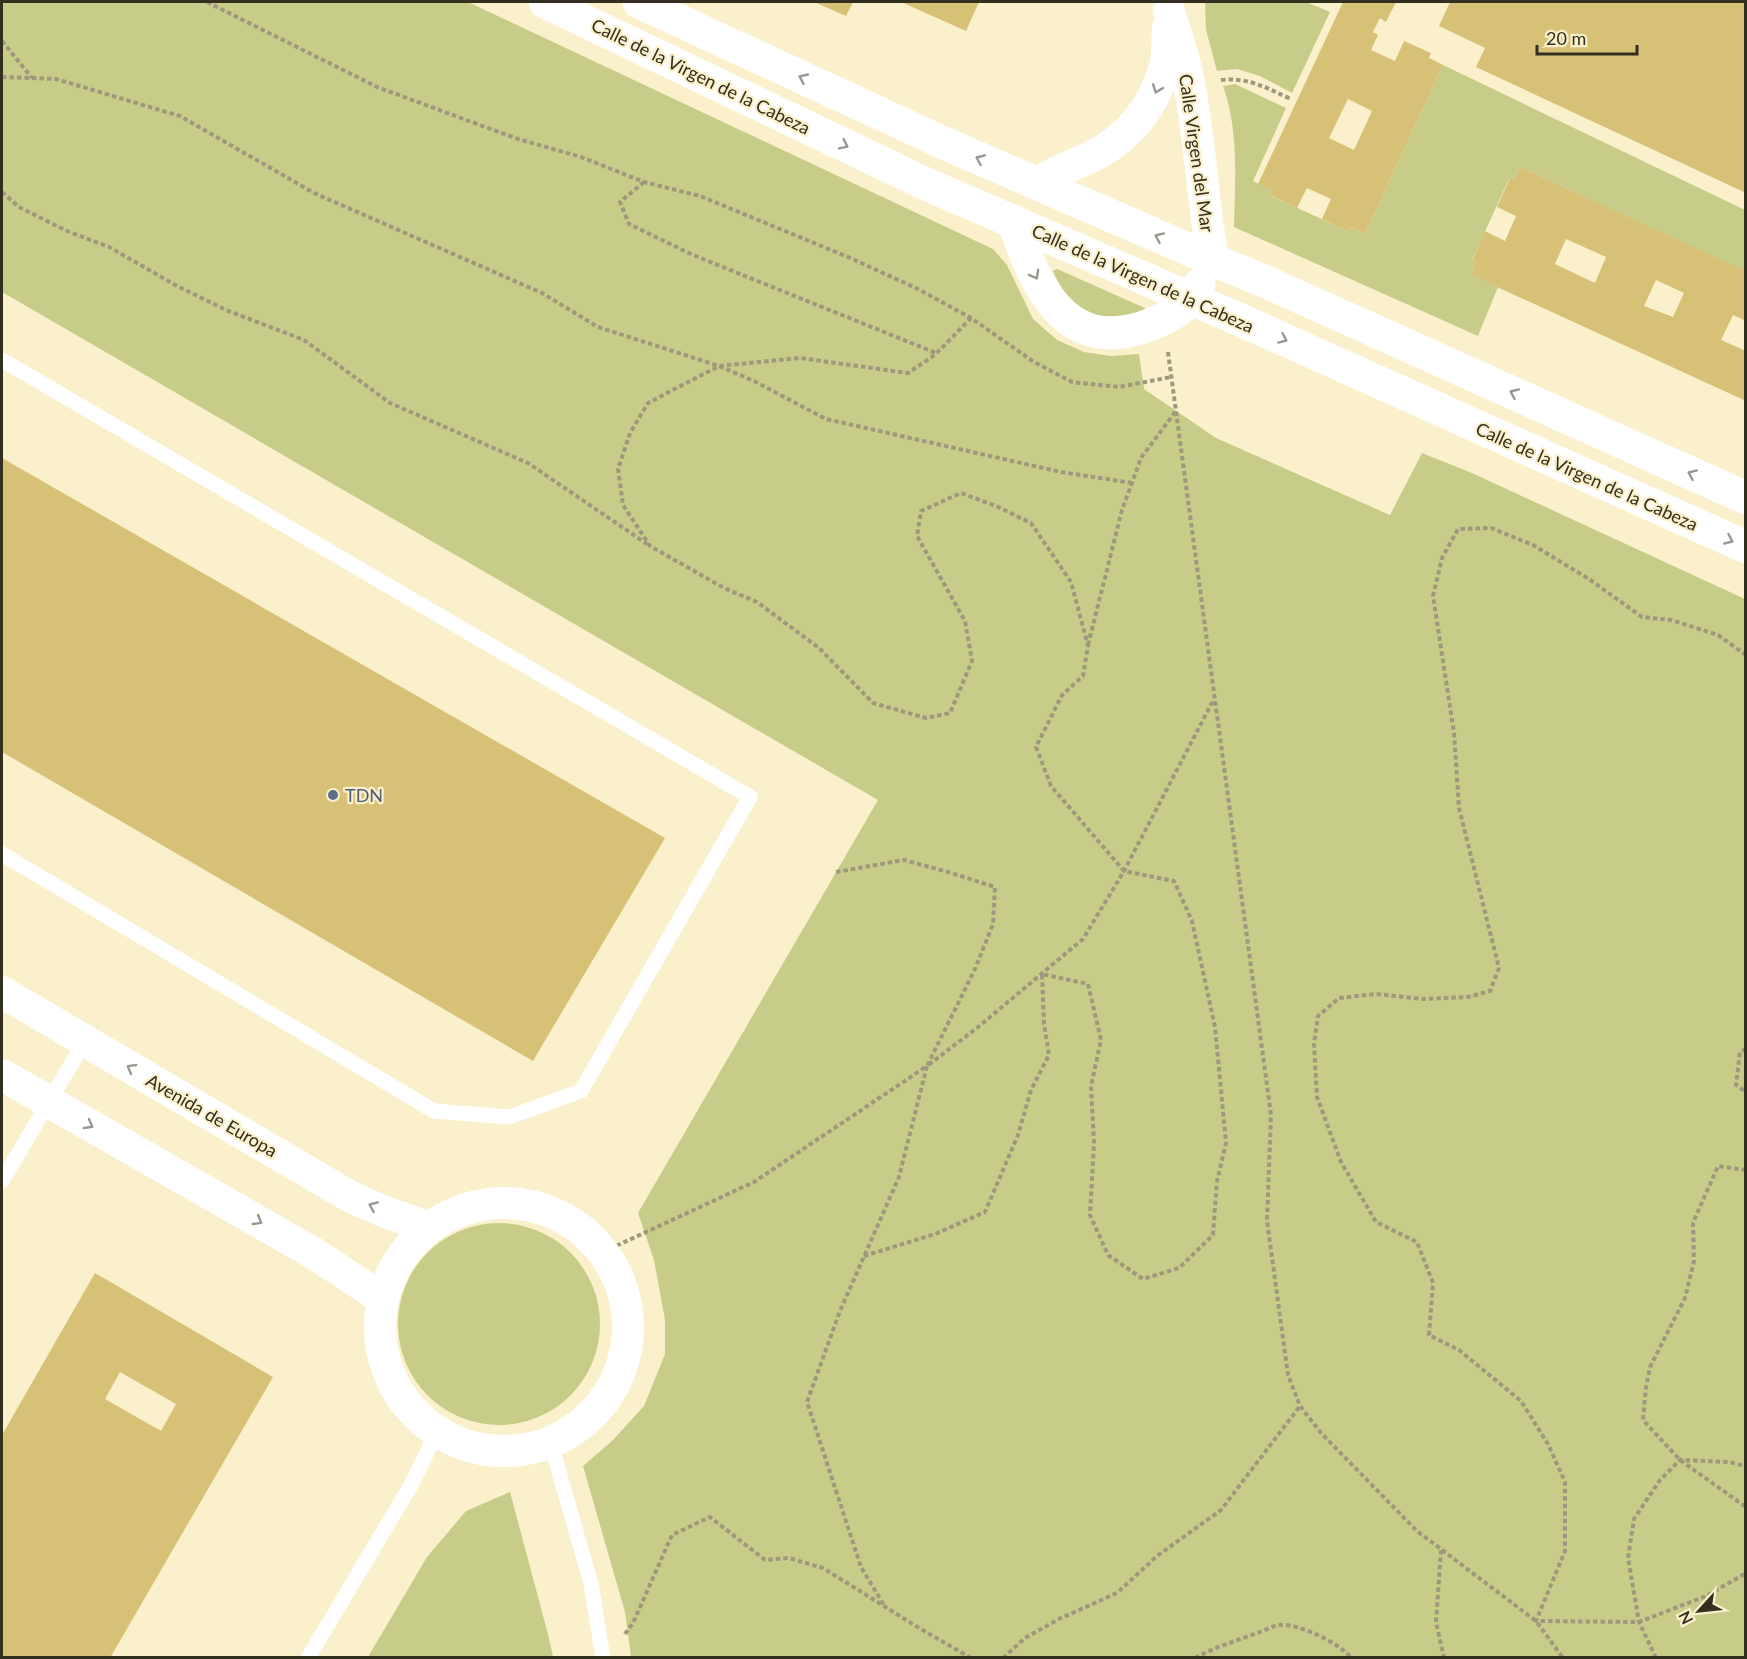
<svg xmlns="http://www.w3.org/2000/svg" width="1747" height="1659" font-family="Lato,sans-serif">
  <rect width="100%" height="100%" fill="#faf0cb"/>
  <g fill="#c7cd89">
    <polygon points="2,2 468,2 993,249 1007,265 1033,319 1057,340 1084,352 1111,356 1139,354 1144,389 1216,438 1390,515 1422,453 1472,473 1745,599 1745,1657 631,1657 625,1612 583,1466 612,1441 644,1406 665,1354 665,1320 654,1260 638,1213 878,800 2,292"/>
    <polygon points="1205,2 1306,2 1330,12 1292,93 1260,76 1237,69 1217,71 1206,30"/>
    <path d="M1443,65L1745,210V271L1520,167L1514,180L1509,179L1472,260L1476,263L1471,275L1498,287L1478,336L1234,227C1235,181 1239,130 1223,86L1235,84L1286,108L1253,181L1273,191L1271,196L1348,231L1350,227L1365,234Z"/>
    <path d="M1057,269L1145,308V312C1137,314 1127,317 1118,318C1087,319 1064,299 1053,271Z"/>
    <circle cx="499" cy="1324" r="101"/>
    <polygon points="510,1492 549,1638 553,1657 368,1657 427,1557 466,1511"/>
  </g>
  <g fill="#d6c177" fill-rule="evenodd">
    <polygon points="814,2 853,2 846,16"/>
    <polygon points="901,2 979,2 966,31"/>
    <path d="M1343,2H1396L1386,22L1380,18L1373,32L1378,35L1371,50L1395,61L1404,41L1431,53L1429,58L1443,65L1365,234L1350,227L1348,231L1322,219L1331,199L1307,188L1297,208L1270,195L1273,191L1258,184ZM1348,99L1372,111L1354,150L1329,138Z"/>
    <polygon points="1450,2 1746,2 1746,193 1476,67 1485,48 1439,26"/>
    <path d="M1520,167L1746,271V321L1733,315L1721,340L1746,351V401L1471,275L1476,263L1472,261L1485,231L1505,241L1516,216L1497,207L1510,178L1514,180ZM1566,239L1606,257L1595,283L1555,264ZM1656,280L1684,293L1673,317L1644,306Z"/>
    <polygon points="2,458 665,838 533,1061 2,752"/>
    <path d="M95,1273L273,1377L110,1658H2V1435ZM120,1372L176,1404L161,1431L105,1399Z"/>
  </g>
  <g fill="none" stroke-linecap="round" stroke-linejoin="round">
    <g stroke="#9f987d" stroke-width="4" stroke-dasharray="4.5 3" stroke-linecap="butt">
      <polyline points="207,2 377,87 518,139 581,157 644,182 700,196 848,257 916,288 971,318 1034,362 1072,382 1119,387 1171,377"/>
      <polyline points="2,41 32,78"/>
      <polyline points="2,77 56,79 180,116 314,193 542,293 598,327 719,366 754,381 826,419 1061,472 1132,483"/>
      <path d="M1221,80C1249,77 1266,88 1291,99"/>
      <polyline points="644,182 620,202 629,224 693,255 936,353"/>
      <polyline points="2,192 19,207 67,231 109,247 177,286 226,310 304,340 390,403 528,463 647,544"/>
      <polyline points="1168,352 1271,1115 1267,1221 1288,1375 1300,1406 1321,1433 1417,1531 1536,1621 1563,1658"/>
      <polyline points="1088,645 1122,510 1132,483 1141,458 1176,411"/>
      <polyline points="1746,655 1718,635 1671,620 1642,617 1589,579 1533,545 1491,528 1458,529 1442,558 1433,596 1454,733 1459,808 1499,968 1490,991 1468,997 1423,999 1376,994 1339,998 1318,1016 1314,1044 1317,1097 1341,1162 1376,1222 1417,1242 1433,1283 1429,1335 1459,1350 1521,1401 1548,1444 1565,1482 1565,1551 1536,1621 1639,1622 1706,1596 1746,1573"/>
      <polyline points="836,872 904,860 948,872 995,887 993,924 975,969 927,1066 977,1028 1083,939 1124,871 1214,699"/>
      <polyline points="1746,1049 1740,1052 1736,1085 1746,1092"/>
      <polyline points="1746,1170 1718,1166 1693,1223 1694,1261 1685,1298 1650,1367 1646,1387 1643,1420 1680,1460 1746,1507"/>
      <polyline points="603,1252 754,1182 927,1066 899,1177 840,1311 807,1402 861,1567 885,1607"/>
      <polyline points="864,1256 935,1234 985,1212 1018,1135 1031,1090 1049,1055 1044,1024 1042,974 1088,984 1101,1040 1091,1086 1094,1143 1090,1215 1108,1255 1143,1279 1179,1268 1213,1235 1217,1181 1226,1143 1215,1027 1192,921 1174,881 1124,871 1051,786 1036,747 1062,695 1083,676 1088,646 1071,582 1031,523 996,506 961,493 921,511 917,536 965,621 972,661 950,713 926,718 873,703 819,648 757,602 724,588 650,546 623,505 618,469 630,433 648,403 719,366 800,358 908,373 936,354 971,318"/>
      <polyline points="1441,1550 1436,1622 1444,1658"/>
      <polyline points="625,1634 633,1623 672,1535 710,1517 765,1560 789,1558 823,1568 919,1628 971,1658"/>
      <polyline points="1003,1658 1025,1638 1059,1619 1117,1593 1157,1556 1221,1510 1300,1406"/>
      <path d="M1195,1658C1215,1647 1236,1641 1257,1633C1264,1631 1272,1626 1279,1625C1298,1623 1340,1643 1351,1658"/>
      <polyline points="1656,1658 1639,1622 1628,1558 1634,1519 1660,1480 1680,1460 1729,1462 1746,1466"/>
    </g>
    <g stroke="#fff" stroke-width="15">
      <polyline points="2,360 750,797 581,1091 509,1117 434,1111 2,854"/>
      <polyline points="2,1181 85,1041"/>
      <polyline points="551,1444 591,1584 603,1658"/>
      <polyline points="308,1658 411,1485 437,1432"/>
    </g>
    <g stroke="#fff" stroke-width="32">
      <path d="M1169,11C1175,31 1182,52 1187,73C1200,135 1202,198 1213,260"/>
      <path d="M1037,184C1054,171 1072,166 1091,157C1129,138 1154,107 1165,66C1168,55 1167,41 1168,29"/>
      <polyline points="2,992 349,1196 385,1212 428,1227"/>
      <polyline points="2,1075 315,1254 380,1297"/>
      <circle cx="504" cy="1327" r="124"/>
    </g>
    <g stroke="#fff" stroke-width="33">
      <polyline points="545,2 926,184 1236,318 1746,547"/>
      <polyline points="639,2 946,144 1213,260 1264,281 1746,498"/>
      <path d="M1013,221C1035,282 1061,352 1141,328C1157,323 1177,313 1189,301C1193,296 1196,290 1199,285"/>
    </g>
  </g>
  <defs><path id="oneway-chevron" d="M-2-3.5L2.5 0L-2 3.5" fill="none" stroke-width="1.6" stroke-linecap="round" stroke-linejoin="round" transform="scale(1.5)"/></defs>
  <g stroke="#999790">
    <use href="#oneway-chevron" transform="translate(803 78) rotate(-155)"/>
    <use href="#oneway-chevron" transform="translate(1157 89) rotate(111)"/>
    <use href="#oneway-chevron" transform="translate(844 145) rotate(26)"/>
    <use href="#oneway-chevron" transform="translate(980 159) rotate(-157)"/>
    <use href="#oneway-chevron" transform="translate(1159 237) rotate(-156)"/>
    <use href="#oneway-chevron" transform="translate(1035 275) rotate(61)"/>
    <use href="#oneway-chevron" transform="translate(1283 339) rotate(24)"/>
    <use href="#oneway-chevron" transform="translate(1514 393) rotate(-156)"/>
    <use href="#oneway-chevron" transform="translate(1692 474) rotate(-156)"/>
    <use href="#oneway-chevron" transform="translate(1729 540) rotate(24)"/>
    <use href="#oneway-chevron" transform="translate(131 1068) rotate(-150)"/>
    <use href="#oneway-chevron" transform="translate(89 1125) rotate(30)"/>
    <use href="#oneway-chevron" transform="translate(373 1206) rotate(-156)"/>
    <use href="#oneway-chevron" transform="translate(258 1221) rotate(30)"/>
  </g>
  <circle fill="#5c6f8a" stroke="#faf0cb" stroke-width="2" cx="333" cy="795" r="6"/>
  <g text-anchor="middle" dominant-baseline="central" stroke-width="4.5" stroke-linejoin="round" paint-order="stroke">
    <g font-size="18" fill="#332f20" stroke="#faf0cb">
      <text transform="translate(701 76) rotate(26)">Calle de la Virgen de la Cabeza</text>
      <text transform="translate(1197 153) rotate(82)">Calle Virgen del Mar</text>
      <text transform="translate(1143 278) rotate(24)">Calle de la Virgen de la Cabeza</text>
      <text transform="translate(1587 476) rotate(24)">Calle de la Virgen de la Cabeza</text>
      <text transform="translate(212 1115) rotate(30)">Avenida de Europa</text>
    </g>
    <g font-size="18" fill="#4e5e75" stroke="#faf0cb" text-anchor="start">
      <text x="345" y="795">TDN</text>
    </g>
  </g>
  <rect width="1747" height="1659" fill="none" stroke="#332f20" stroke-width="6"/>
  <g transform="translate(1699 1611) rotate(243)" stroke="#faf0cb" stroke-width="4.5" paint-order="stroke">
  <path d="M0-4.5L10 22L0 15L-10 22Z" fill="#332f20"/>
  <text y="-9" font-size="16" font-weight="bold" text-anchor="middle" fill="#332f20">N</text>
  </g>
  <path d="M1537 45v9h100v-9" fill="none" stroke="#332f20" stroke-width="3"/>
  <text x="1546" y="45" font-size="18" fill="#332f20" stroke="#faf0cb" stroke-width="4.5" paint-order="stroke">20 m</text>
</svg>
